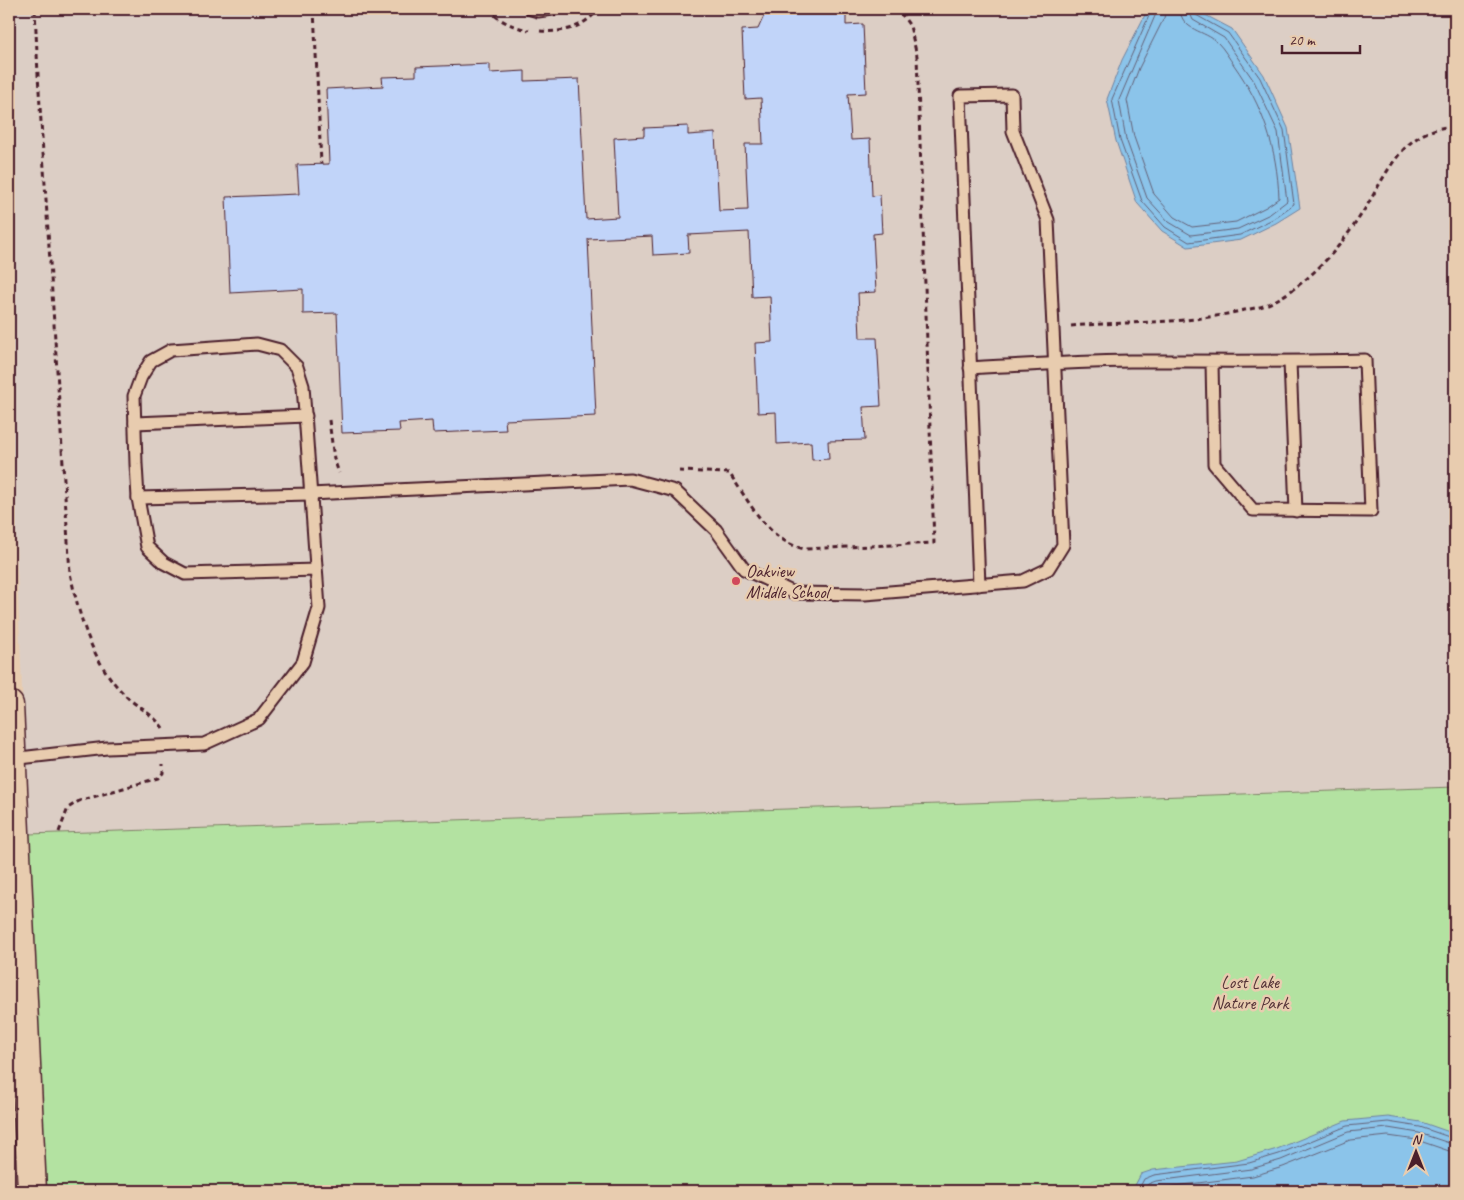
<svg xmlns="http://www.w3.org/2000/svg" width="1464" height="1200" font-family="Caveat,sans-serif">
  <rect width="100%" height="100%" fill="#e8ccaf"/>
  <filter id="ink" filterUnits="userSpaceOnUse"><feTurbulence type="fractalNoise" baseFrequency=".02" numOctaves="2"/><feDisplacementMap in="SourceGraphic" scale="10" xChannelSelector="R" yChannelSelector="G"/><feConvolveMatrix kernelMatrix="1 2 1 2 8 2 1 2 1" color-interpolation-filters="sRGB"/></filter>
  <g filter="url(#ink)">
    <polygon fill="#dccec5" points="9,9 1455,9 1455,787 28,834 9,375"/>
    <polygon fill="#b3e2a1" stroke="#7e8066" points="1455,787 1455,1191 41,1191 28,834"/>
    <g fill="#8bc4ea" stroke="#71829e">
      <polygon points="1154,9 1194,9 1232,29 1264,75 1288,128 1300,208 1276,223 1241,240 1188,247 1162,231 1137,203 1116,141 1107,99 1122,60 1147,11"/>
      <polygon points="1388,1117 1421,1122 1455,1134 1455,1191 1132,1191 1141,1174 1153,1170 1237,1161 1277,1149 1345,1121"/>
    </g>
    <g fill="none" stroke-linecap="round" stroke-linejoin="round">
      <g stroke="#646177" stroke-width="1">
        <polyline points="1152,9 1112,99 1120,140 1142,201 1165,227 1189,242 1240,235 1273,219 1294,204 1284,130 1260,78 1228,33 1196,15 1194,9"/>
        <polyline points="1158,9 1119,100 1126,139 1147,198 1169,222 1191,235 1238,229 1270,214 1287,201 1278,132 1254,81 1224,38 1193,20 1188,9"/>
        <path d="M1166,9L1164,18L1139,68L1127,100L1134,137L1154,194L1174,217L1192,227L1236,222L1266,207L1279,198C1277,148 1263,106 1234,65C1229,58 1224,49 1218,43C1205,30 1181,31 1180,9"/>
        <polyline points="1138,1191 1144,1179 1154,1175 1249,1163 1279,1154 1347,1126 1388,1122 1420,1127 1455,1139"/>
        <polyline points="1144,1191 1148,1184 1156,1181 1251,1169 1281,1160 1348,1132 1388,1128 1419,1133 1455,1145"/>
        <polyline points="1152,1191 1158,1188 1253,1176 1283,1167 1350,1140 1388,1136 1417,1140 1455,1153"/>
      </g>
    </g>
    <polygon fill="#c1d4f9" stroke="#4a1f2b" points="767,9 846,9 846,25 863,24 866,93 848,94 851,140 870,139 872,196 880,195 882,233 873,234 876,292 858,293 860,338 877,338 881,406 863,407 865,440 828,441 829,459 812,460 811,442 777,444 776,412 758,413 755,343 772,342 770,296 752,297 749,232 688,235 689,253 653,255 652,236 588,239 596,416 505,420 506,430 433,433 432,421 399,423 400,431 342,433 337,313 303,314 303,289 230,293 226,197 299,194 297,165 329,164 326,89 383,86 382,77 416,76 416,67 490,64 490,73 525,71 525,81 579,79 586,219 618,217 614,138 644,136 644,128 688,126 688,135 715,133 719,211 748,210 745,144 763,144 761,98 745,99 742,30 758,29"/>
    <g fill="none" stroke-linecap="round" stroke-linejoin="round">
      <g stroke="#4a1f2b" stroke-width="15">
        <g id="service">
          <polyline points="531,9 538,11 553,9"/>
          <polyline points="1290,362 1296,511"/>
          <path d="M970,368C1023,365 1077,362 1130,361C1208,361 1287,362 1365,360L1371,511L1253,510L1214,464L1212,362"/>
          <polyline points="135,423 306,416"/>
          <polyline points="138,498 310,494 630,479 675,491 716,530 744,569 794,593 865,594 1023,581 1048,569 1063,545 1048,220 1013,131 1012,95 960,96 979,585"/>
          <polyline points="11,759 107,748 204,744 259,719 303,662 319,608 303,386 297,367 280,350 257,344 171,350 151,361 141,377 134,396 136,464 138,498 147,547 164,563 185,574 316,570"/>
        </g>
      </g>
      <g stroke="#4a1f2b" stroke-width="31">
        <polyline id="tertiary" points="9,705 32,1191"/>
      </g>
      <g stroke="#4a1f2b" stroke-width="3" stroke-dasharray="5 4" stroke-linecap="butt">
        <path d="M35,9L38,75L70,573C80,619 92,664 128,698C139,708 154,715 163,728"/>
        <polyline points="314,9 321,164"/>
        <path d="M488,9C499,21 513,27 529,30"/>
        <path d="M540,31C565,33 582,28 599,9"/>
        <path d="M1071,326C1128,321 1184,325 1240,311C1249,309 1258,308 1266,305C1305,288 1339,249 1361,215C1387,176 1400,129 1455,126"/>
        <polyline points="329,420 334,459 339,473"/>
        <path d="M679,471L729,473C750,502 767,541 805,549L934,543L917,56L910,26L898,9"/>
        <polyline points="59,832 68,808 79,801 158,778 163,773 163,764"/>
      </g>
      <use href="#service" stroke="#e8ccaf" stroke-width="11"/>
      <use href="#tertiary" stroke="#e8ccaf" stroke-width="28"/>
    </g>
  </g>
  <circle fill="#d1495b" stroke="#e8ccaf" stroke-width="2" cx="736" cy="581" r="5"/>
  <g text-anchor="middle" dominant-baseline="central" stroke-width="5" stroke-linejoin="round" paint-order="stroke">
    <g font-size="18" fill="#4a1f2b" stroke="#e8ccaf" text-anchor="start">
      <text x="746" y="571">Oakview<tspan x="746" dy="21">Middle School</tspan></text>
    </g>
    <g font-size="18" fill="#543237" stroke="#e8ccaf">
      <text x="1250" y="982">Lost Lake<tspan x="1250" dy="21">Nature Park</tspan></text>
    </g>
  </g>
  <rect width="1464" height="1200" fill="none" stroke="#e8ccaf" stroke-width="30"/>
  <rect x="15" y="15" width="1434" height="1170" fill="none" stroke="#4a1f2b" stroke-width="2" filter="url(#ink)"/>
  <g transform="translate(1416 1152)" stroke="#e8ccaf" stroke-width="4" paint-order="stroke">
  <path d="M0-4L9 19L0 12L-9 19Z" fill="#4a1f2b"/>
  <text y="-8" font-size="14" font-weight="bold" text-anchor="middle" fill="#4a1f2b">N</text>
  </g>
  <path d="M1282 45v8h78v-8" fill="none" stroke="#4a1f2b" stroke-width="2.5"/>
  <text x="1289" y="45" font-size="15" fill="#4a1f2b" stroke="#e8ccaf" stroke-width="4" paint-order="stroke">20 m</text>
</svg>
